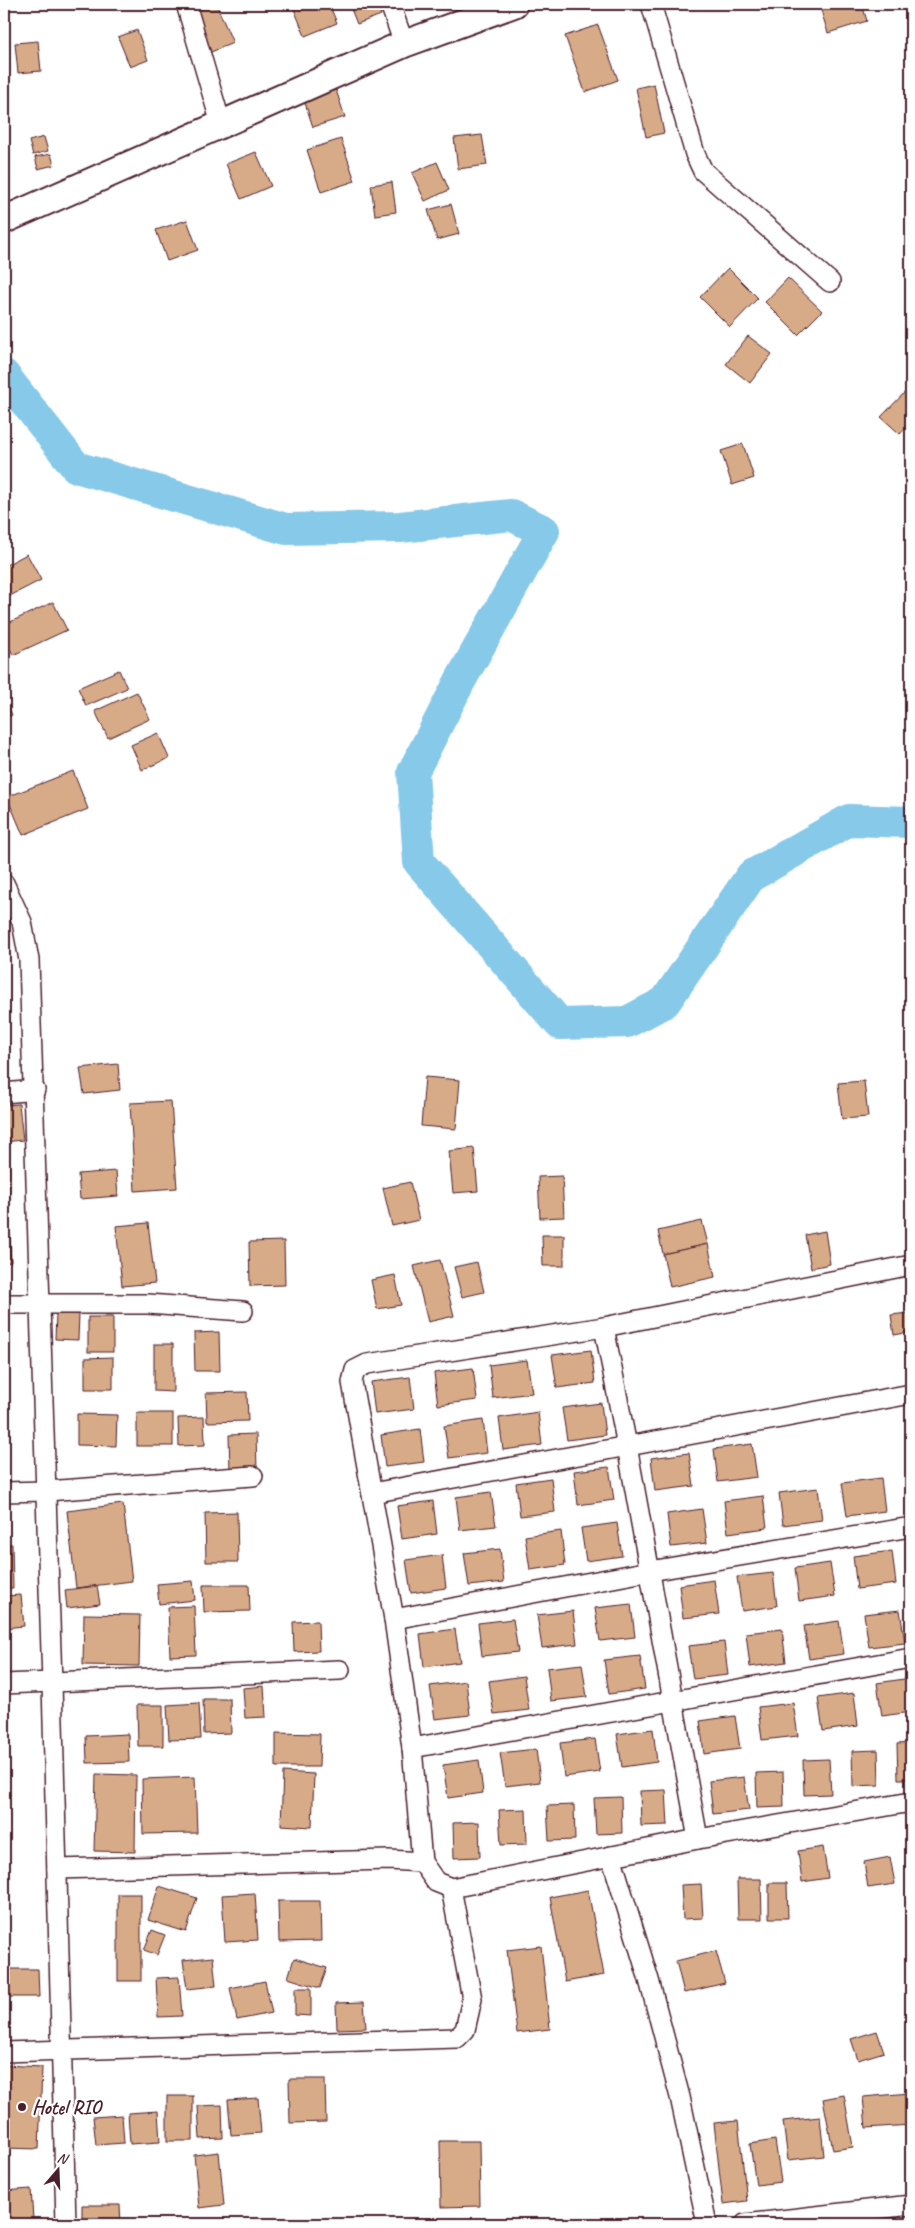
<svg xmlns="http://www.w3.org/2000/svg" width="915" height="2228" font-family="Caveat,sans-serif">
  <rect width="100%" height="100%" fill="#fff"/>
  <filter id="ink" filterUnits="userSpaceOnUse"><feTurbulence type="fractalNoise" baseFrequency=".02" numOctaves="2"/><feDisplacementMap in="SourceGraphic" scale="10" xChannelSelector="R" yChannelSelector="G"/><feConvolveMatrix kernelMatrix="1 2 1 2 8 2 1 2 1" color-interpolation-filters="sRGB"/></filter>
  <g filter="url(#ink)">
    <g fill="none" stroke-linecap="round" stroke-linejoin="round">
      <polyline stroke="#86c9e8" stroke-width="32" points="4,375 76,467 286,529 400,527 511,515 544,531 460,681 413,772 419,862 560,1024 627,1022 665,1002 751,876 849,820 911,822"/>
    </g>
    <g fill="#d7ab88" stroke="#4a1f2b">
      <polygon points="211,4 216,4 233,43 211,52 194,11"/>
      <polygon points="292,4 329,4 337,23 305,36"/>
      <polygon points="349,4 377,4 381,15 357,24"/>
      <polygon points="819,4 862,4 867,21 828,33"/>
      <polygon points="598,25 618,80 585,92 565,36"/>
      <polygon points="137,30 148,60 130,67 118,37"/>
      <polygon points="38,41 41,71 18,73 15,43"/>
      <polygon points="654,84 664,133 646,137 636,88"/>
      <polygon points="336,90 345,117 313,127 304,100"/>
      <polygon points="482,135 487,165 458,169 454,138"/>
      <polygon points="44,137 48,151 33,155 29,141"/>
      <polygon points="341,139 355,181 321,192 307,150"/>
      <polygon points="256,152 271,186 241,199 226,164"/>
      <polygon points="51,154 54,165 38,169 35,157"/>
      <polygon points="437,162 449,190 425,201 412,173"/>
      <polygon points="392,182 396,212 375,215 371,185"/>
      <polygon points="451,204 459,234 437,240 428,210"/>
      <polygon points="187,220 198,250 167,261 156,230"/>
      <polygon points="728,268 758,298 730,327 700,297"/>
      <polygon points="788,278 822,311 798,335 765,302"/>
      <polygon points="748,336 772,354 750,383 726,364"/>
      <polygon points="910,387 911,422 900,434 881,417"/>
      <polygon points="743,444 754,478 732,485 721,451"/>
      <polygon points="27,554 41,580 4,599 4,566"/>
      <polygon points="53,602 67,630 13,655 4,636 4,625"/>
      <polygon points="119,670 127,688 86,706 78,688"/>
      <polygon points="137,692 150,719 108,738 95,711"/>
      <polygon points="4,696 12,715 4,719"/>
      <polygon points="158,733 169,758 142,770 131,745"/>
      <polygon points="73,771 88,809 23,835 7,797"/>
      <polygon points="118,1064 120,1090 84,1094 80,1068"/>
      <polygon points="425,1077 460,1080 456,1129 421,1126"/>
      <polygon points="864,1081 868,1117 842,1119 838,1083"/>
      <polygon points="171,1101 177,1188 135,1191 130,1103"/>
      <polygon points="19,1104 23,1140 4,1142 4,1105"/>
      <polygon points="474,1148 478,1191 453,1193 449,1151"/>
      <rect x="4" y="1165" width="5" height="46"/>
      <polygon points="116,1171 118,1196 80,1199 78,1174"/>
      <polygon points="562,1176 564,1217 540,1218 538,1177"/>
      <polygon points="410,1182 419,1220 392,1226 383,1188"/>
      <polygon points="9,1219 11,1262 4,1263 4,1220"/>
      <polygon points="702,1221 708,1244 663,1254 658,1231"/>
      <polygon points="148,1223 155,1283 122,1286 116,1226"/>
      <polygon points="825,1231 830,1264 811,1268 805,1235"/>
      <polygon points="542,1235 564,1235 564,1266 543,1266"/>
      <polygon points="284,1241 285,1285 250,1286 249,1242"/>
      <polygon points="708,1244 715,1277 670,1287 663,1254"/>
      <polygon points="440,1260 454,1316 428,1322 414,1266"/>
      <polygon points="477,1262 484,1292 462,1297 454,1267"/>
      <polygon points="395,1275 401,1305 377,1309 371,1280"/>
      <polygon points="911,1294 911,1332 894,1335 891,1315 908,1313 905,1295"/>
      <polygon points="56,1314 79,1314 78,1340 55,1339"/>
      <rect x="88" y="1317" width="25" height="35"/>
      <polygon points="219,1332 220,1371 195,1371 194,1333"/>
      <polygon points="4,1338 7,1417 4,1417"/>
      <polygon points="154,1344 173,1344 173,1392 154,1391"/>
      <polygon points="591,1350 595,1383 557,1388 552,1355"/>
      <polygon points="113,1357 113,1389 85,1389 85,1358"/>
      <polygon points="527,1360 532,1393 493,1398 489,1365"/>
      <polygon points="473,1368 477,1400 438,1405 434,1373"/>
      <polygon points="410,1377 414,1409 375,1414 371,1382"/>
      <polygon points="247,1392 248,1421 207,1422 206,1393"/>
      <polygon points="601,1403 605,1435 567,1440 562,1408"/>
      <polygon points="538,1412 542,1445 503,1450 499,1418"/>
      <rect x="137" y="1413" width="36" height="33"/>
      <polygon points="77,1414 117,1415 116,1446 77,1445"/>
      <polygon points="204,1417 205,1445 179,1446 178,1418"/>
      <polygon points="483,1420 487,1453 449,1458 444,1426"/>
      <polygon points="4,1425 7,1465 4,1466"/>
      <polygon points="420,1429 424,1462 385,1467 381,1435"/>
      <polygon points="256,1434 257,1470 230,1471 229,1435"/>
      <polygon points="752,1444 757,1477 718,1482 714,1449"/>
      <polygon points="689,1453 694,1486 655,1491 651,1458"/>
      <polygon points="609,1467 614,1500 578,1505 574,1471"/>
      <polygon points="551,1478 555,1512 520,1516 516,1483"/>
      <polygon points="881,1478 885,1511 847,1516 842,1483"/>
      <polygon points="818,1488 822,1520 783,1525 779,1493"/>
      <polygon points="491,1492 496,1526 460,1530 456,1497"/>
      <polygon points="763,1496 767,1528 728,1533 724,1501"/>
      <polygon points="433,1501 437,1534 402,1539 397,1506"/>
      <polygon points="123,1504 132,1581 76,1588 67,1511"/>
      <polygon points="702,1509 707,1543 671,1547 667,1514"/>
      <polygon points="237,1512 238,1562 206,1562 205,1513"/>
      <polygon points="617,1523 622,1556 586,1561 581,1528"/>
      <polygon points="561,1531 565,1565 530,1570 525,1536"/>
      <polygon points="4,1544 12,1544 13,1588 4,1588"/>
      <polygon points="500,1549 504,1582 469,1586 464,1553"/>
      <polygon points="892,1551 896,1584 857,1589 853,1556"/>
      <polygon points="442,1555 446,1588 411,1593 406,1560"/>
      <polygon points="830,1563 835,1596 799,1601 795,1568"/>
      <polygon points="773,1573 777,1606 742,1611 737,1577"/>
      <polygon points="714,1580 719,1614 683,1618 679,1585"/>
      <polygon points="193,1581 195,1600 159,1604 157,1584"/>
      <polygon points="203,1585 249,1585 250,1611 204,1612"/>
      <polygon points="97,1586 100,1604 67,1608 65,1590"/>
      <polygon points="21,1595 24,1626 4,1628 4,1596"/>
      <polygon points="631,1604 635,1637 600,1641 595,1608"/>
      <polygon points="194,1606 196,1655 170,1656 168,1607"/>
      <polygon points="900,1610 905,1643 869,1647 864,1614"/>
      <polygon points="573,1611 577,1644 542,1648 537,1615"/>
      <polygon points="84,1614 140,1615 139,1666 83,1665"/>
      <polygon points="513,1619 518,1652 482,1656 478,1623"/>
      <polygon points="318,1621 319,1651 294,1652 293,1622"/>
      <polygon points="839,1621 844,1654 809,1659 804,1626"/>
      <polygon points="455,1629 460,1662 424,1667 420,1634"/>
      <polygon points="782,1629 786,1662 750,1667 746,1633"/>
      <polygon points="724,1642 728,1675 693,1679 688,1646"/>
      <polygon points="640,1656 645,1689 609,1694 604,1660"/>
      <polygon points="582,1664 587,1697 551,1701 547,1668"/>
      <polygon points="524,1676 529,1710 494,1714 489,1681"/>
      <polygon points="911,1678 911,1712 882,1716 877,1683"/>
      <polygon points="466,1681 470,1715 435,1719 430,1686"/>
      <polygon points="264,1686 266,1717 245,1718 243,1688"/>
      <polygon points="854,1693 858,1726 823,1731 818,1698"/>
      <polygon points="203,1699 230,1699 231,1733 204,1734"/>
      <polygon points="199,1703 201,1739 169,1740 167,1705"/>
      <polygon points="793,1703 798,1736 762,1740 758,1707"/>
      <polygon points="137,1705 163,1705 163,1746 138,1746"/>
      <polygon points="735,1716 740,1749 704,1754 700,1721"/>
      <polygon points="653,1729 657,1762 622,1767 617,1734"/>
      <polygon points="276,1733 320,1734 319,1767 276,1767"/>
      <polygon points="128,1734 129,1762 87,1763 86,1736"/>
      <polygon points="595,1739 600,1772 564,1777 560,1743"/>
      <polygon points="911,1743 911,1779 898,1779 897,1744"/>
      <polygon points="536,1749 540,1782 505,1786 500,1753"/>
      <polygon points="878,1750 879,1785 853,1786 852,1751"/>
      <polygon points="829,1759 831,1794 804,1795 803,1760"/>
      <polygon points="479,1760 483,1793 448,1798 443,1765"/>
      <polygon points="283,1772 314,1774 312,1827 281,1825"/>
      <polygon points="783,1772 784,1807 757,1808 756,1773"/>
      <polygon points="96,1774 136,1775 135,1852 94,1851"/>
      <polygon points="195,1777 197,1833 143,1834 142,1779"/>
      <polygon points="744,1777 749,1810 713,1814 709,1781"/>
      <polygon points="666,1790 668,1825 641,1826 640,1791"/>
      <polygon points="621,1797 622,1833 596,1834 594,1798"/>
      <polygon points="574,1805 575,1840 549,1841 547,1806"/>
      <polygon points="526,1809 527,1844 501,1845 499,1810"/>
      <polygon points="479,1822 480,1857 454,1858 453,1823"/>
      <polygon points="823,1847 828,1878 802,1882 798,1851"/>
      <polygon points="890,1857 895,1884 868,1888 864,1862"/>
      <polygon points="737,1879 761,1879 762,1919 738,1919"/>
      <polygon points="769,1883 787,1883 788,1918 769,1918"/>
      <polygon points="701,1884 703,1918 683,1919 681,1885"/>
      <polygon points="159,1886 197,1898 186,1932 148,1920"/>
      <polygon points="588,1890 604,1975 565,1982 550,1897"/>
      <polygon points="255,1893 258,1940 225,1942 222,1895"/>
      <rect x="118" y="1894" width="23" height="87"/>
      <polygon points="278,1901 320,1901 321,1941 279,1942"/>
      <polygon points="152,1930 165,1935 157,1955 144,1950"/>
      <polygon points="541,1946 550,2029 517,2033 507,1950"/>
      <polygon points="716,1951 725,1983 684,1993 676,1961"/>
      <polygon points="213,1957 216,1986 187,1989 183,1960"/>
      <polygon points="294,1958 327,1968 320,1988 288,1978"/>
      <polygon points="4,1969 38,1969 39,1997 4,1997"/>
      <polygon points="179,1977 182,2016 158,2017 156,1978"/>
      <polygon points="265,1981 272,2013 237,2020 230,1988"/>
      <polygon points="295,1988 311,1988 311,2016 295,2015"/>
      <polygon points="364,2002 366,2028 337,2029 336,2003"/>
      <polygon points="877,2031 884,2052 858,2060 851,2039"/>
      <polygon points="4,2065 42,2067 39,2149 4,2148"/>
      <polygon points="289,2079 325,2079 326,2122 290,2123"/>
      <polygon points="910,2093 911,2125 866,2128 863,2097"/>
      <polygon points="844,2095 853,2147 833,2150 823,2099"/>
      <rect x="167" y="2096" width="26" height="45"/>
      <polygon points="258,2098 261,2133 231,2135 228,2100"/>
      <polygon points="222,2105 223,2138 200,2139 198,2106"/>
      <polygon points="158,2111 160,2142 130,2144 128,2113"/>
      <polygon points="122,2115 124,2143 96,2145 93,2117"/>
      <polygon points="820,2117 824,2156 788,2160 783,2121"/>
      <polygon points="738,2121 747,2201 723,2204 714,2123"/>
      <polygon points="775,2140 781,2182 756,2185 750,2144"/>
      <polygon points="440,2141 479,2141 480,2206 441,2207"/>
      <polygon points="219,2152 224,2205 199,2208 194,2155"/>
      <polygon points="31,2189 33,2219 4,2221 4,2191"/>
      <polygon points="82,2205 120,2205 121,2224 82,2224"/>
      <polygon points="911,2218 911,2224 897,2224 896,2221"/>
    </g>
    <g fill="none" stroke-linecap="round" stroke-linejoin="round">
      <g stroke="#4a1f2b" stroke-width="22">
        <g id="street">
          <polyline points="186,4 221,124"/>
          <polyline points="390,4 404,44"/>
          <polyline points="651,4 695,154 703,171 830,282"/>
          <polyline points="4,883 22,922 29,960 52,1683 66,2224"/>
          <polyline points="4,1093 35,1090"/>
          <polyline points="911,1265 604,1327 367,1364 355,1370 352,1382 394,1619 412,1748 422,1862 436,1882 451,1888 698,1839 911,1802"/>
          <polyline points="4,1304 148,1304 243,1311"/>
          <polyline points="604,1327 627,1446 698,1839"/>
          <polyline points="4,1492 46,1491 253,1476"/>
          <polyline points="372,1493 911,1394"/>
          <polyline points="394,1619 650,1571 911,1527"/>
          <polyline points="4,1684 340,1670"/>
          <polyline points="412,1748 911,1658"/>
          <polyline points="611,1856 649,1980 680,2097 707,2224"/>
          <polyline points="57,1869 389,1860 422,1862"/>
          <polyline points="4,2052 457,2038 465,2030 472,1999 451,1888"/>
          <polyline points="745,2224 911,2205"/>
        </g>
      </g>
      <g stroke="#4a1f2b" stroke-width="30">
        <polyline id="secondary" points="4,220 404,44 514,4"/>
      </g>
      <use href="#street" stroke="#fff" stroke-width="19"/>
      <use href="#secondary" stroke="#fff" stroke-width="26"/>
    </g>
  </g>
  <circle fill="#4a1f2b" stroke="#fff" stroke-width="2" cx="22" cy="2107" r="5"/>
  <g text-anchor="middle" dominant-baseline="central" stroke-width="4.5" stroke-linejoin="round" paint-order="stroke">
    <g font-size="20" font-weight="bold" fill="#4a1f2b" stroke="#fff" text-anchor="start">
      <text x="32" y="2107">Hotel RIO</text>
    </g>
  </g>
  <rect width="915" height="2228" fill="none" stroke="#fff" stroke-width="20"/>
  <rect x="10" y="10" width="895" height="2208" fill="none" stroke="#4a1f2b" stroke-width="2" filter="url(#ink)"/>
  <g transform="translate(58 2170) rotate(19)" stroke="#ffffff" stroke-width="4" paint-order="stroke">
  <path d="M0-4L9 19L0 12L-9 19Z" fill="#4a1f2b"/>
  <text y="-8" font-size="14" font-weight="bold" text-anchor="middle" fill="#4a1f2b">N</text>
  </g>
</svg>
